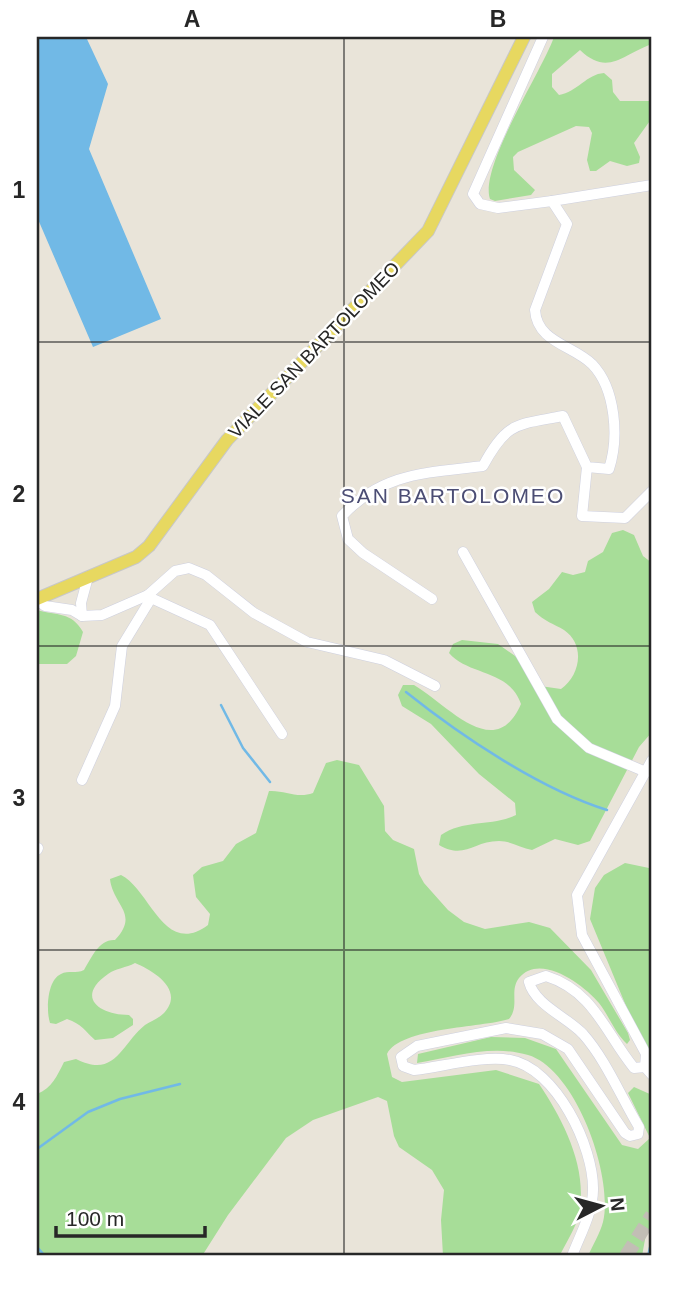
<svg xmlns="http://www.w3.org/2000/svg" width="689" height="1293" font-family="Helvetica,sans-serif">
  <rect width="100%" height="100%" fill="#e9e4d9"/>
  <g fill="#a7dd98">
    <path d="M554,37H652V44C623,54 608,77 580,50L552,74V87L559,95C577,92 587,74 604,73L612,80L613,92L620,101H649L652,118L634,143L640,157L639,163L627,166L610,161L596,171H590L587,160L592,133L589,127L576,126L518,152L513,157L514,170L535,190L531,195L495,201L490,199C479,167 542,71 554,37Z"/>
    <path d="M623,530L634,535L643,556L652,563V732L639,747L590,841L578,845L555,839L532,850C521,848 511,841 499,841C473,841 465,860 439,845L441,835C465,819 491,827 516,815L515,803L479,774L431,724L402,706L398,695L403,685H414C447,704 495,764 521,704C509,669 469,676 449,653L453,644L462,640L498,644L518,658L540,686L561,689C580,676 586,645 564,630C554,624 544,621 535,612L532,602L549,589L562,572L573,575L585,572L588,561L603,552L612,533Z"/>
    <path d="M37,610C57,616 71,611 83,632L76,656L67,664H37Z"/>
    <path d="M337,760L359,765L384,806L385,831L393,840L414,849L419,874L424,883L448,910L464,922L485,929L529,922L550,928L591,970L628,1033L630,1040L627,1044C615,1033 609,1016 599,1003C584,985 540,952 519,978C509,991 520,1006 509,1019C481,1028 401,1027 387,1054L392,1077L402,1082L496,1070L539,1084C562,1118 586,1164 580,1207C579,1223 568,1239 561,1253L559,1256H443L441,1220L444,1190L432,1170L399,1147L394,1136L387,1101L378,1097L313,1120L286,1138L228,1215L202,1256H37V1094C52,1088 57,1076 64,1062L76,1059C116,1079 121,1044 145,1025C151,1021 158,1019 164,1013C185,990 154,971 135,963C126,968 116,968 108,974C75,997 99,1015 129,1015L133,1019V1025L113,1038L95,1040C85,1031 82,1024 67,1019L56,1024L50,1023C46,1011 47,980 61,974C68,970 76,974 84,970C92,957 99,939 115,940C140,913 113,906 110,879L121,875C150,889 164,958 208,925L210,914L196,897L193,875L202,867L223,861L236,844L256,833L269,791C285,790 297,799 313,793L326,763Z"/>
    <polygon points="625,863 649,868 652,865 652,1056 631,1018 590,919 595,888 604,875"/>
    <path d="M491,1037L525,1038L556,1049L622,1145L638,1149L650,1138L628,1093L634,1087L652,1095V1229L646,1234L642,1256H588C593,1245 600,1233 603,1222C614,1177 576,1069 528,1055C492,1044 453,1057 417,1063L418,1054Z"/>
  </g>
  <polygon fill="#71b9e6" points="37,37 86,37 108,84 89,149 161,319 93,347 37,217"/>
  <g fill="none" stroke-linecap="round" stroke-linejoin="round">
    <g stroke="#71b9e6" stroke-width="2.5">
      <path d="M406,692C461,736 540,789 607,810"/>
      <polyline points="221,705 243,748 270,782"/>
      <polyline points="37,1149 88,1112 120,1099 180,1084"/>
      <polyline points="37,1247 45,1256"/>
      <polyline points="648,1256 652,1239"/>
    </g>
    <polyline stroke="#c2beb5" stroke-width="14" stroke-dasharray="14 7" stroke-linecap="butt" points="626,1256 652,1215"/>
    <g stroke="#ced0df" stroke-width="11">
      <g id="minor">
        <polyline points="552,201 652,185"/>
        <polyline points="587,467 582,516 625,518 652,491"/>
        <polyline points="463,552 557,719 589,748 646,772"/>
        <polyline points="151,598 210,625 282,734"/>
        <path d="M432,599L363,553L348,539L342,516C383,472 427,473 483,466C507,421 517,425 563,416L587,467L609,469C619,438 616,389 592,364C572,345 537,342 535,310L567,224L552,201L498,208L480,204L473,194L543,37"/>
        <polyline points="37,600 45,606 72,610 82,616 102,615 148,595 175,571 189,568 206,575 254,613 307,642 384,660 435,686"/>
        <polyline points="82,616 81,603 88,577"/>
        <polyline points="82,780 115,706 122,646 147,605 151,598 148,595"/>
        <polyline points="37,850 38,848"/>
        <polyline points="645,1067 652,1075"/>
        <path d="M572,1256C580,1235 593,1212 593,1190C594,1147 556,1068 510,1060C484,1055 441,1067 414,1070L403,1066L401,1057L417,1046L506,1028L542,1034L568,1049L625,1133L630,1136L638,1134L639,1127C621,1097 606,1060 583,1034C567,1017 535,1005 529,982L546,976C594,991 606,1034 634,1068L645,1067L646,1054L582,935L577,895L652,760"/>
      </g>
    </g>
    <g stroke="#c7c7c7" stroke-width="14">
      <polyline id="major" points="37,599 136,557 149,546 227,440 428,231 524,37"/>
    </g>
    <use href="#minor" stroke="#fff" stroke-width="10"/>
    <use href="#major" stroke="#e7d860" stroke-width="12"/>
  </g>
  <path fill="none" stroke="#272727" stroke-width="2" stroke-opacity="0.55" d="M344,37V1256M37,342H652M37,646H652M37,950H652"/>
  <g text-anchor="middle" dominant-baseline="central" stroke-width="5" stroke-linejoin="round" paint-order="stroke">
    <g font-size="19" fill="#272727" stroke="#fff">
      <text transform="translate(314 350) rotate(-46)">VIALE SAN BARTOLOMEO</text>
    </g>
    <g font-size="21" letter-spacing="2" fill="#4b4d74" stroke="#fff">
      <text x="453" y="495">SAN BARTOLOMEO</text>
    </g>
  </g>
  <rect width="689" height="1293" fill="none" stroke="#ffffff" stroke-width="77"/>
  <g transform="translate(601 1206) rotate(84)" stroke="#ffffff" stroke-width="5" paint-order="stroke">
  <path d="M0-5L12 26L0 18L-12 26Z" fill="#272727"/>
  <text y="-10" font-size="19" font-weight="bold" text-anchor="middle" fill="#272727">N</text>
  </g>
  <path d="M56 1226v10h149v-10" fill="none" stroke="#272727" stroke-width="3.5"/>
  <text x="66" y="1226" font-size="21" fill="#272727" stroke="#ffffff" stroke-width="5" paint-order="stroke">100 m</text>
  <rect x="38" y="38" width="612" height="1216" fill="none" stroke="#272727" stroke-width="2.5"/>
  <g font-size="23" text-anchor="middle" font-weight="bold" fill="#272727">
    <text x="192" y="27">A</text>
    <text x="498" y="27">B</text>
    <text x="19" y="198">1</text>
    <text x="19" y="502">2</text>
    <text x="19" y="806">3</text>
    <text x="19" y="1110">4</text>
  </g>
</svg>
